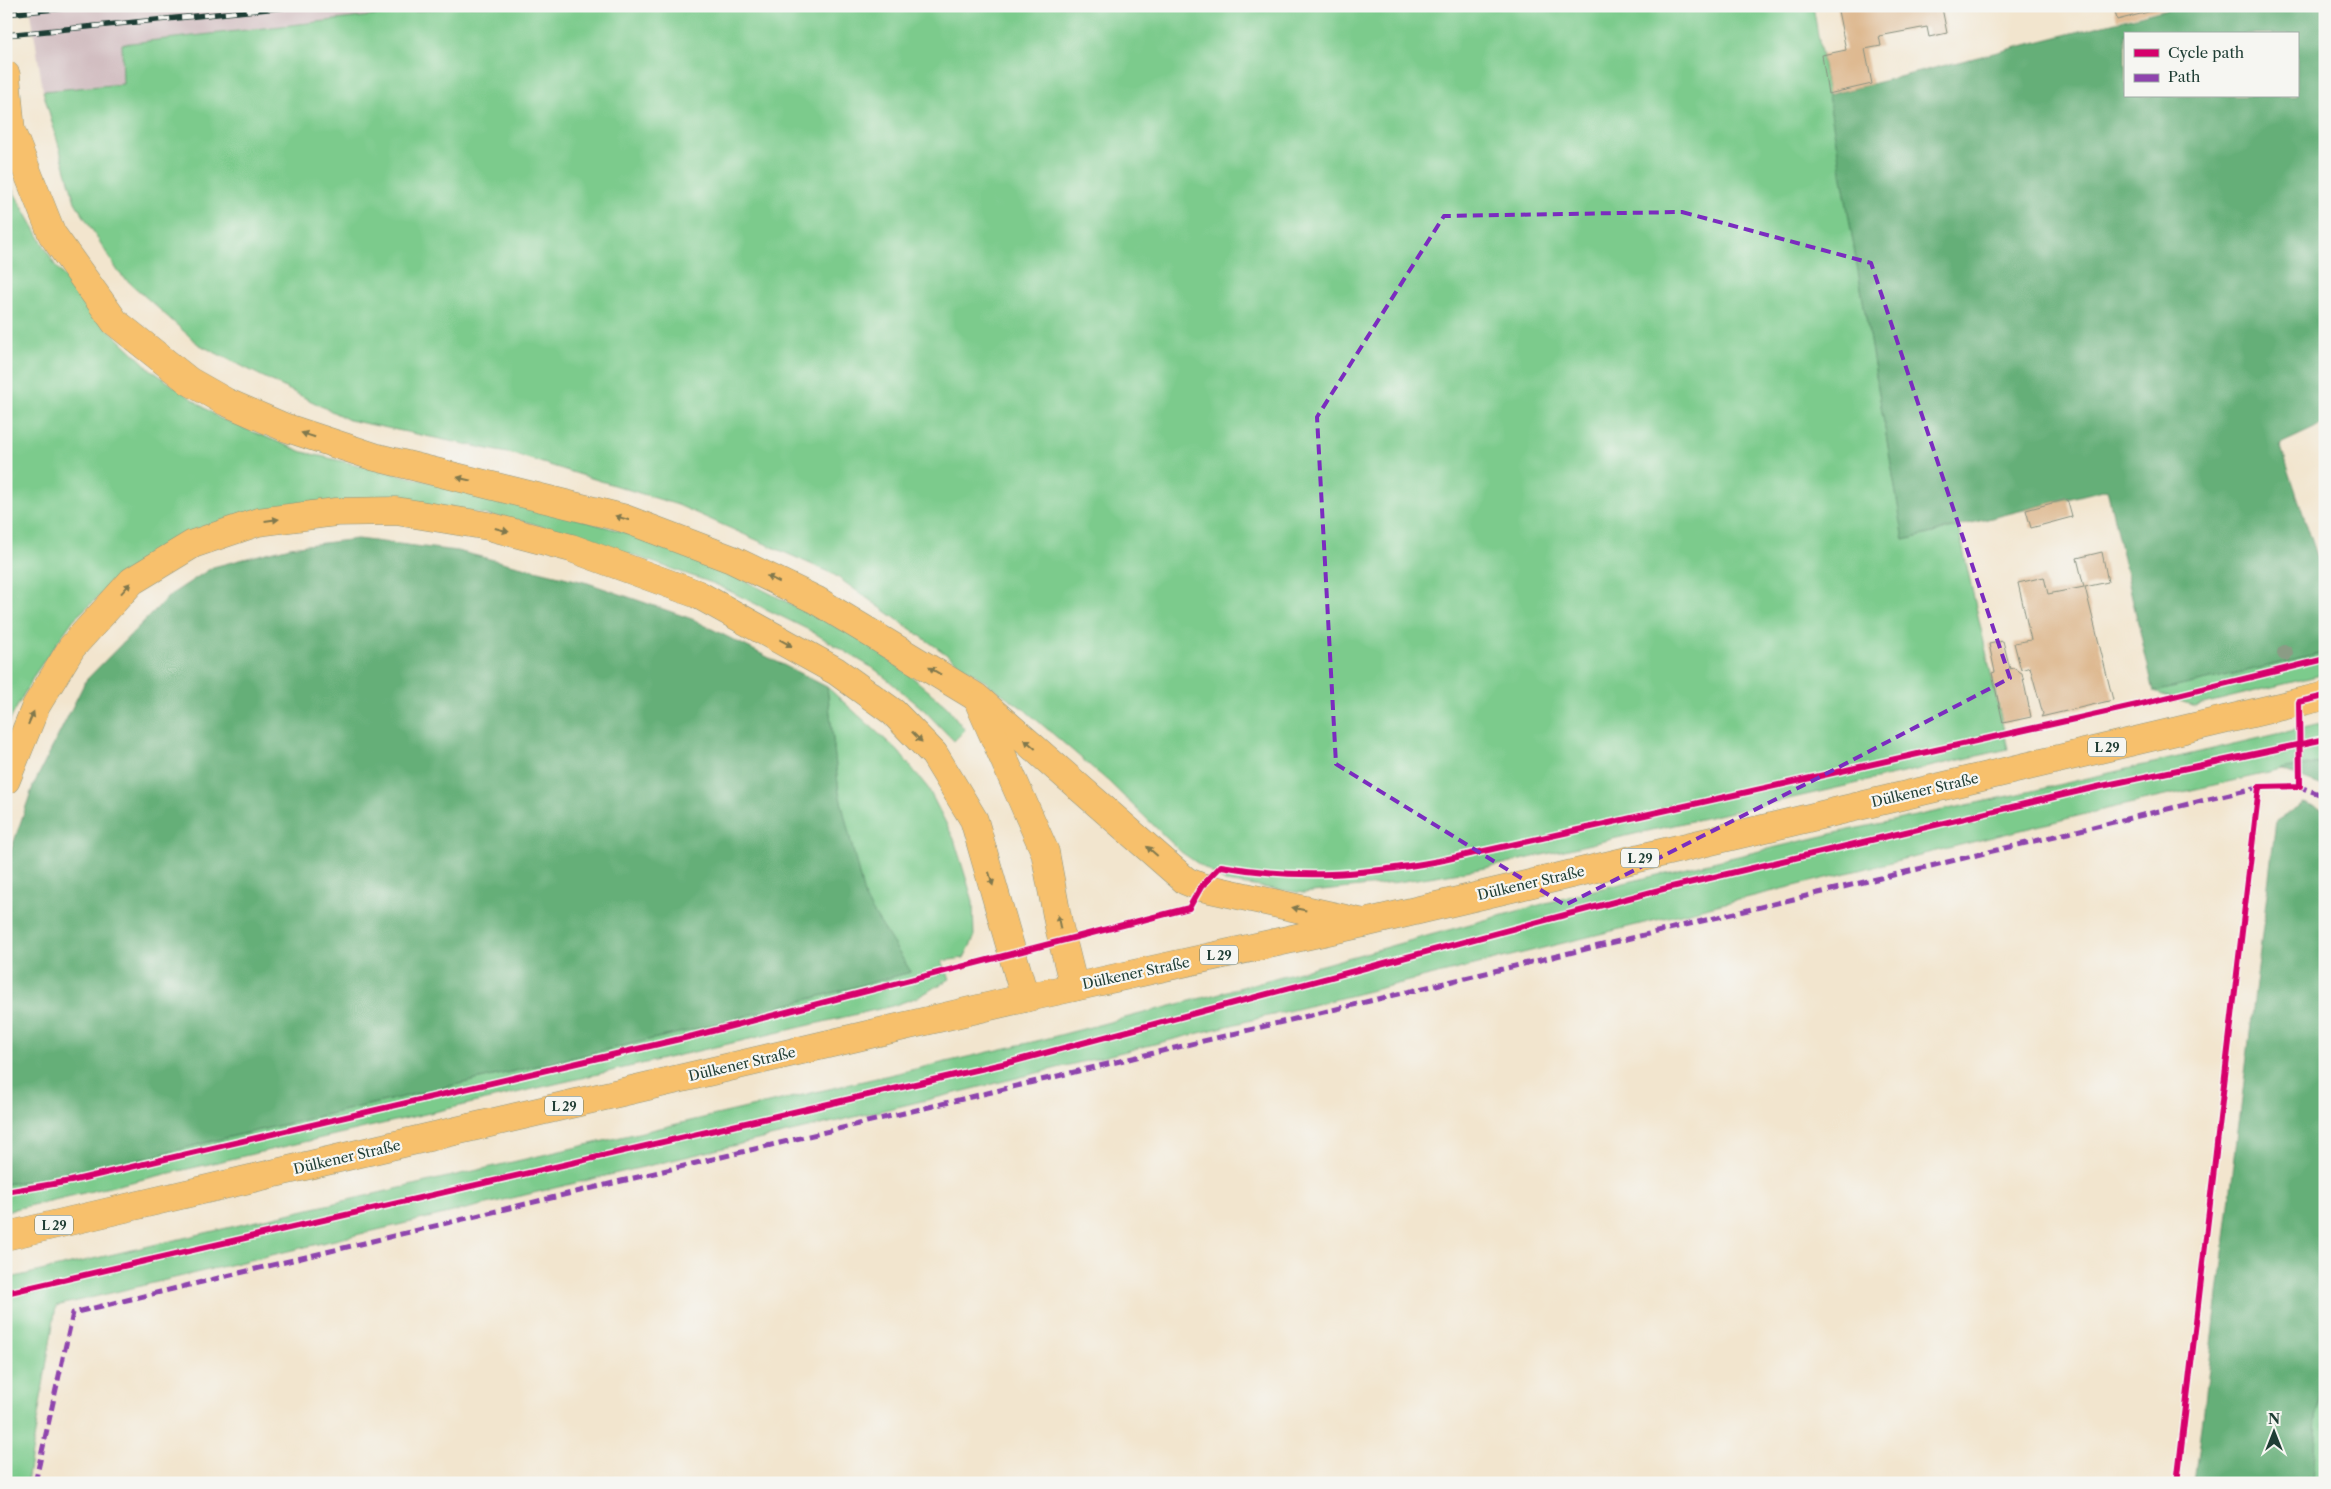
<svg xmlns="http://www.w3.org/2000/svg" width="2331" height="1489" font-family="'Libre Caslon Text',serif">
  <rect width="100%" height="100%" fill="#f6f6f2"/>
  <filter id="ink" filterUnits="userSpaceOnUse"><feTurbulence type="fractalNoise" baseFrequency=".02" numOctaves="2"/><feDisplacementMap in="SourceGraphic" scale="10" xChannelSelector="R" yChannelSelector="G"/><feConvolveMatrix kernelMatrix="1 2 1 2 8 2 1 2 1" color-interpolation-filters="sRGB"/></filter>
  <filter id="wash" filterUnits="userSpaceOnUse"><feTurbulence type="fractalNoise" baseFrequency=".0096" numOctaves="4" result="noise"/><feDisplacementMap in="SourceGraphic" scale="20" xChannelSelector="R" yChannelSelector="G"/><feGaussianBlur stdDeviation="1.12" result="paint"/><feColorMatrix in="noise" values="0 0 0 0 0 0 0 0 0 0 0 0 0 0 0 0 0 1.4 0 .05"/><feComposite in="paint" operator="in"/></filter>
  <g filter="url(#wash)">
    <rect width="100%" height="100%" fill="#f2e5ce"/>
    <polygon fill="#d2bec1" points="30,6 460,6 122,44 123,84 43,91"/>
    <g fill="#7ccb8c" stroke="#4e8460">
      <polygon points="460,6 1813,6 1904,540 1958,527 2008,749 1485,868 1379,885 1303,893 1225,882 1181,852 1108,781 1025,710 833,574 678,505 517,455 349,420 198,344 119,273 75,202 43,91 123,84 122,44"/>
      <polygon points="7,180 55,265 98,319 150,369 219,418 303,452 537,507 634,535 716,566 862,640 911,676 947,707 965,730 954,741 924,710 876,670 811,631 715,584 612,548 527,522 470,512 308,502 116,581 74,619 35,674 6,727"/>
      <polygon points="2325,653 2325,674 2195,706 2154,692"/>
      <polygon points="827,687 898,751 928,788 954,839 973,901 974,938 964,958 942,961 950,979 918,997 892,1006 6,1211 6,1184 90,1172 217,1140 696,1029 911,972 865,900 839,793"/>
      <polygon points="2325,723 2325,762 2281,770 2102,810 960,1092 56,1306 27,1483 6,1483 6,1279 1041,1040 1213,995 1590,891 1840,832 2019,794"/>
      <polygon points="2325,1289 2325,1483 2313,1483"/>
    </g>
    <g fill="#65af78" stroke="#427656" fill-rule="evenodd">
      <path d="M2179,6H2325V423L2280,444L2325,580V653L2154,692L2107,489L1904,540L1828,95ZM2125,34H2297V96H2125Z"/>
      <polygon points="357,539 457,551 588,583 692,619 827,687 839,793 865,899 911,972 696,1029 217,1140 90,1172 6,1184 6,865 33,786 86,680 170,595 213,567 290,547"/>
      <polygon points="2325,762 2325,787 2281,770"/>
      <polygon points="2304,803 2325,811 2325,1289 2313,1483 2195,1483 2276,820"/>
    </g>
    <g id="blocks">
      <g fill="#deb991">
        <polygon points="1837,6 1936,6 1937,10 1942,8 1947,33 1929,37 1927,27 1879,36 1881,46 1865,49 1872,84 1828,94 1822,55 1846,50"/>
        <polygon points="2114,6 2168,6 2168,7 2117,20"/>
        <polygon points="2067,499 2072,517 2031,528 2026,510"/>
        <polygon points="2102,552 2108,582 2085,587 2113,700 2041,717 2043,714 2030,667 2021,670 2014,643 2031,640 2018,583 2044,577 2048,594 2084,587 2077,558"/>
        <polygon points="2003,641 2010,669 2013,668 2022,673 2031,717 2003,723 1992,673 1995,672 1989,644"/>
      </g>
    </g>
  </g>
  <g filter="url(#ink)">
    <use href="#blocks" fill-opacity="0" stroke="#889181" stroke-width="1"/>
    <g fill="none" stroke-linecap="round" stroke-linejoin="round">
      <g stroke="#889181" stroke-width="29">
        <polyline id="major" points="6,1236 1025,998 1364,923 2325,696"/>
      </g>
      <g stroke="#889181" stroke-width="29">
        <g id="highway">
          <polyline points="6,75 11,131 52,234 115,322 189,381 226,402 284,427 375,457 623,518 731,559 816,600 976,697 1186,881 1201,887 1364,923"/>
          <polyline points="980,705 1045,852 1059,927 1074,987"/>
          <polyline points="6,780 36,706 72,647 132,581 193,544 258,522 336,512 396,511 488,526 571,548 697,594 836,671 893,712 934,754 974,820 1025,998"/>
        </g>
      </g>
      <use href="#major" stroke="#f7c06c" stroke-width="28"/>
      <use href="#highway" stroke="#f7c06c" stroke-width="28"/>
      <g stroke="#1f3d34" stroke-width="5.5">
        <g id="rail">
          <polyline points="6,14 84,6"/>
          <polyline points="6,35 297,6"/>
        </g>
      </g>
      <use href="#rail" stroke="#f6f6f2" stroke-width="4" stroke-dasharray="11" stroke-linecap="butt"/>
      <g stroke="#8e44ad" stroke-width="5" stroke-dasharray="10 5" stroke-linecap="butt">
        <polyline points="2297,786 2325,796"/>
        <polyline points="35,1483 73,1313 2259,787"/>
      </g>
      <g stroke="#f6f6f2" stroke-width="9">
        <g id="cycleway">
          <path d="M6,1192L71,1181L693,1036L1189,908L1201,887L1221,866C1298,880 1362,875 1439,861L2137,705L2325,659"/>
          <polyline points="6,1293 1011,1062 1663,889 2097,787 2325,739"/>
          <polyline points="2177,1483 2259,787 2300,786 2299,702 2325,696"/>
        </g>
      </g>
      <use href="#cycleway" stroke="#d6006c" stroke-width="6"/>
    </g>
    <circle fill="#8b9c85" cx="2285" cy="653" r="8"/>
    <defs><path id="oneway-solid" d="M-6-.8H1V-3.2L6.5 0L1 3.2V.8H-6Z" transform="scale(1.25)"/></defs>
    <g fill="#80784d">
      <use href="#oneway-solid" transform="translate(308 435) rotate(-162)"/>
      <use href="#oneway-solid" transform="translate(464 479) rotate(-166)"/>
      <use href="#oneway-solid" transform="translate(622 518) rotate(-163)"/>
      <use href="#oneway-solid" transform="translate(272 520) rotate(-7)"/>
      <use href="#oneway-solid" transform="translate(502 530) rotate(15)"/>
      <use href="#oneway-solid" transform="translate(773 579) rotate(-154)"/>
      <use href="#oneway-solid" transform="translate(126 588) rotate(-48)"/>
      <use href="#oneway-solid" transform="translate(786 643) rotate(29)"/>
      <use href="#oneway-solid" transform="translate(935 671) rotate(-149)"/>
      <use href="#oneway-solid" transform="translate(31 718) rotate(-67)"/>
      <use href="#oneway-solid" transform="translate(917 737) rotate(46)"/>
      <use href="#oneway-solid" transform="translate(1030 744) rotate(-139)"/>
      <use href="#oneway-solid" transform="translate(1152 851) rotate(-139)"/>
      <use href="#oneway-solid" transform="translate(991 879) rotate(74)"/>
      <use href="#oneway-solid" transform="translate(1299 909) rotate(-168)"/>
      <use href="#oneway-solid" transform="translate(1059 922) rotate(-101)"/>
    </g>
  </g>
  <path fill="none" stroke="#7b2cbf" stroke-width="4" stroke-dasharray="10 6" stroke-linejoin="round" d="M1682,212L1871,263L2010,678L1818,778L1565,905L1336,764L1317,417L1444,216Z"/>
  <g text-anchor="middle" dominant-baseline="central" stroke-width="4.5" stroke-linejoin="round" paint-order="stroke">
    <g fill="#f6f6f2" stroke="#60746d" stroke-width="1">
      <rect x="2088" y="737.5" width="38" height="19" rx="4"/>
      <rect x="1621" y="848.5" width="38" height="19" rx="4"/>
      <rect x="1200" y="945.5" width="38" height="19" rx="4"/>
      <rect x="545" y="1096.5" width="38" height="19" rx="4"/>
      <rect x="35" y="1215.5" width="38" height="19" rx="4"/>
    </g>
    <g font-size="12" font-weight="bold" fill="#1f3d34">
      <text x="2107" y="747">L 29</text>
      <text x="1640" y="858">L 29</text>
      <text x="1219" y="955">L 29</text>
      <text x="564" y="1106">L 29</text>
      <text x="54" y="1225">L 29</text>
    </g>
    <g font-size="14" fill="#1f3d34" stroke="#f6f6f2">
      <text transform="translate(1925 790) rotate(-13)">Dülkener Straße</text>
      <text transform="translate(1531 883) rotate(-13)">Dülkener Straße</text>
      <text transform="translate(1136 973) rotate(-12)">Dülkener Straße</text>
      <text transform="translate(742 1064) rotate(-13)">Dülkener Straße</text>
      <text transform="translate(347 1157) rotate(-13)">Dülkener Straße</text>
    </g>
  </g>
  <rect width="2331" height="1489" fill="none" stroke="#f6f6f2" stroke-width="25"/>
  <rect x="2124" y="32" width="175" height="65" fill="#f6f6f2" stroke="#a0aca6"/>
  <rect x="2134" y="49" width="25" height="8" fill="#d6006c" stroke="#a0aca6"/>
  <text x="2168" y="58" font-size="15" fill="#1f3d34">Cycle path</text>
  <rect x="2134" y="74" width="25" height="8" fill="#8e44ad" stroke="#a0aca6"/>
  <text x="2168" y="82" font-size="15" fill="#1f3d34">Path</text>
  <g transform="translate(2274 1432)" stroke="#f6f6f2" stroke-width="4" paint-order="stroke">
  <path d="M0-4L9 19L0 12L-9 19Z" fill="#1f3d34"/>
  <text y="-8" font-size="14" font-weight="bold" text-anchor="middle" fill="#1f3d34">N</text>
  </g>
</svg>
